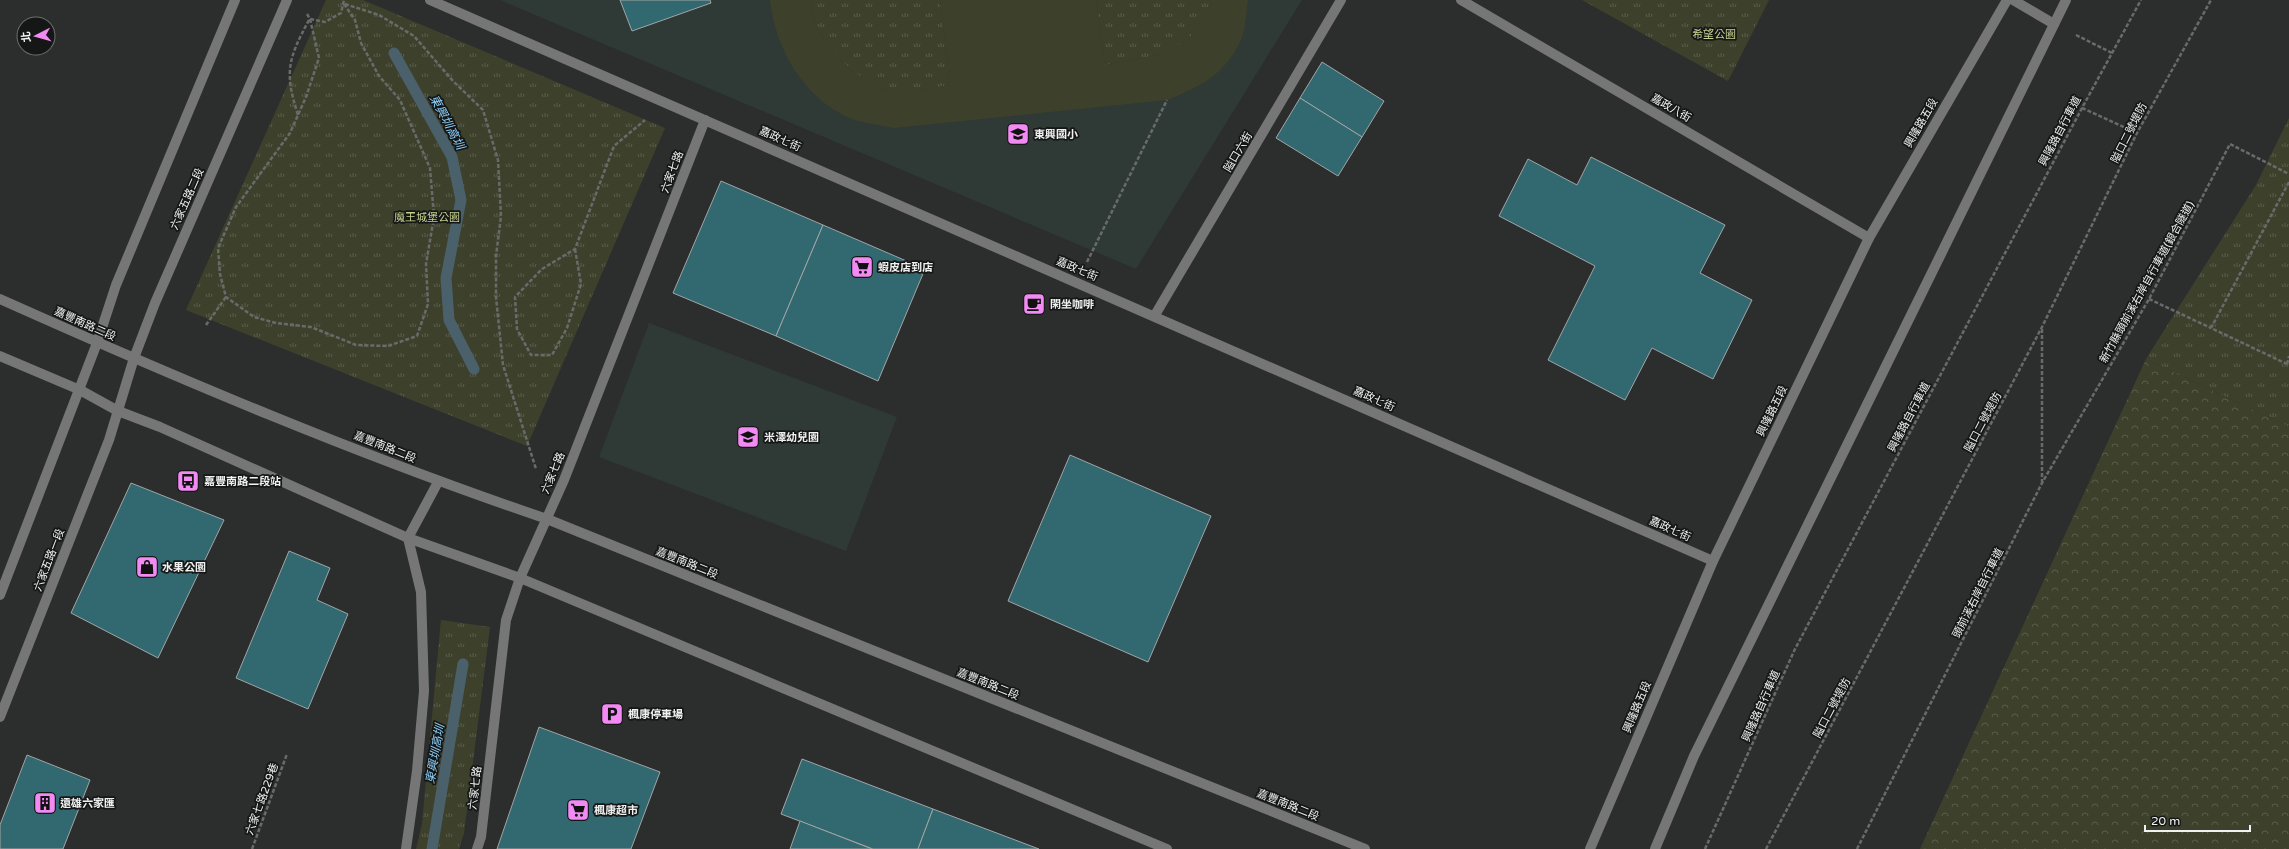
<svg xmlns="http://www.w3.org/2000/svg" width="2289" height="849" font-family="'Varela Round','Noto Sans TC',sans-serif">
  <defs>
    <pattern id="grass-tufts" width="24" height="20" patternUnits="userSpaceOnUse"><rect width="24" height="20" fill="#3d412b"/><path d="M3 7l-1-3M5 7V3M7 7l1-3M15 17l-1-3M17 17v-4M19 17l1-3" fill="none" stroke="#595d4a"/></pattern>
    <pattern id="forest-crowns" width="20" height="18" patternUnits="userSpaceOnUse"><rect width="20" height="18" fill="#3d412b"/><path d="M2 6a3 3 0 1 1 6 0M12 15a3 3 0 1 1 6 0" fill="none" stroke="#595d4a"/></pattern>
  </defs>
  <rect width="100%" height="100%" fill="#2c2e2e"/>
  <g fill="#2f3936">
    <polygon points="500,0 1302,0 1136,269"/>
    <polygon points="649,323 897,417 846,551 599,457"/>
  </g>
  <g fill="url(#grass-tufts)">
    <polygon points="326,0 363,0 665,128 527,446 186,310"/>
    <path d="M813,0H940L950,85C935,87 910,93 895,92C862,88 804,34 813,0Z"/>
    <polygon points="1096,0 1212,0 1211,7 1189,39 1163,54 1105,65"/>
    <polygon points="1582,0 1769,0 1728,81"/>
    <polygon points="2289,118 2289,427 2146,359 2256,185"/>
    <polygon points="441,620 490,627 464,833 459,849 416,849 422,824"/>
  </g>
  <polygon fill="url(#forest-crowns)" points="2146,359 2289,427 2289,849 1920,849"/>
  <path fill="#3d412b" d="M770,0H813C804,34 862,88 895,92C908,93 937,87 950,85L940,0H1096L1105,65L1163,54L1189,39L1211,7L1212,0H1248C1246,12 1246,28 1241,40C1224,76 1201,86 1167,100L894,128C880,125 862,123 849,118C803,97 775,48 770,0Z"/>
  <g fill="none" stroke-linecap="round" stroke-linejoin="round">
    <g stroke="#4a606b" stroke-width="11">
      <polyline points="394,53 452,157 461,200 446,278 449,320 474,369"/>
      <polyline points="432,849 463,664"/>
    </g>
  </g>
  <g fill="#32686f" stroke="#a2a5a6">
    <polygon points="620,0 710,0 711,3 632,31"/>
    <polygon points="1322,62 1384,101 1362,137 1300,98"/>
    <polygon points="1300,98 1362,137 1338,176 1276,138"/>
    <polygon points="1591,157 1725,225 1700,273 1752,300 1713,379 1652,348 1625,400 1548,360 1595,266 1499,216 1528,159 1577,185"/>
    <polygon points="721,181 823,225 776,336 673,293"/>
    <polygon points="823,225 925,269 878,381 776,336"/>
    <polygon points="1070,455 1211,516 1148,662 1008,601"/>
    <polygon points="131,483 224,520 158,658 71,613"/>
    <polygon points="289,551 330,568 317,600 348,614 308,709 236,678"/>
    <polygon points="539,727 660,772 631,849 497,849"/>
    <polygon points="27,755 90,780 63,849 0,849 0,825"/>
    <polygon points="802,759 933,809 918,849 873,849 781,814"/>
    <polygon points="933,809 1039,849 918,849"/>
    <polygon points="800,821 872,849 790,849"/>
  </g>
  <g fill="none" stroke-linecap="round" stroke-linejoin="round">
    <g stroke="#696b6b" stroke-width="2.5" stroke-dasharray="4 2" stroke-linecap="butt">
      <polyline points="345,4 379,15 414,36 453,81 483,110 498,160 501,216 496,256 496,297 503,365 536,469"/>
      <polyline points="307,14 310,19 325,22 341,13 344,0"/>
      <polyline points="310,19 319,58 306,97 290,133 236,207 218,248 220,274 226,297 254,317 276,323 311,327 356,345 388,346 417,336 428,304 426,264 434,217 430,168 400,100 379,76 361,43 355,20 344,4"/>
      <polyline points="2076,35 2112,53"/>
      <polyline points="2082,108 2137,133"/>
      <path d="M298,115C284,72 288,59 309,20"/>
      <polyline points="2289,182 2211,328 2289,365"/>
      <polyline points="575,249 581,284 567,328 552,355 531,355 517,329 515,297 542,269 575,249 614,146 645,120"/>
      <polyline points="1087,262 1167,100"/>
      <polyline points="2149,299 2211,328"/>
      <polyline points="206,325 226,297"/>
      <polyline points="2042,329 2042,482"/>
      <polyline points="2287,364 2289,356"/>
      <polyline points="252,849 287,754"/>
      <polyline points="1705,849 1795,649 2082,108 2141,0"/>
      <polyline points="1766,849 2042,327 2137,133 2211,0"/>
      <polyline points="1857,849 2042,483 2149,299 2230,144 2289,174"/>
    </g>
    <g stroke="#757675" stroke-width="10">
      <polyline points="430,0 1713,561"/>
      <polyline points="1461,0 1869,238"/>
      <polyline points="2013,0 2054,24"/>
      <path d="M0,299C179,379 361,456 547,519L1365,849"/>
      <polyline points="1155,315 1341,0"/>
      <polyline points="0,356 80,390 118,411 160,427 408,538 520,578 1167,849"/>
      <polyline points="0,595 97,343 116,285 235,0"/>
      <polyline points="0,717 109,440 134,358 155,303 287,0"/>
      <polyline points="406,849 417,771 424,691 421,592 408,538 438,482"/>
      <polyline points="477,849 481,837 506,620 520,578 564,480 705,120"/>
      <polyline points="1590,849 1713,561 1869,238 2007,0"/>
      <polyline points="1655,849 1694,756 2066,0"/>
    </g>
  </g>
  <defs>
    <g id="school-square" transform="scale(1.15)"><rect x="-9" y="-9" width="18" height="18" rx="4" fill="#f28af3" stroke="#151616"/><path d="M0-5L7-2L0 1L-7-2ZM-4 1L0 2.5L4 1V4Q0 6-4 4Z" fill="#111"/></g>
    <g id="supermarket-square" transform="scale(1.15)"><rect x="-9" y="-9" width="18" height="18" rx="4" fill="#f28af3" stroke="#151616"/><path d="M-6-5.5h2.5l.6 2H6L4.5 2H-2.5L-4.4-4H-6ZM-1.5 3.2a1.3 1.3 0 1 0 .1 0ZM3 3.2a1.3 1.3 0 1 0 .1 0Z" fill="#111"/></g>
    <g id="cafe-square" transform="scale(1.15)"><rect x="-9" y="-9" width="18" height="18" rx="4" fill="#f28af3" stroke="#151616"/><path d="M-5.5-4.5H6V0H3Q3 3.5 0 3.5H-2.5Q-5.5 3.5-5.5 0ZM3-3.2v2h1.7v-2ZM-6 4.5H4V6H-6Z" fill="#111"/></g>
    <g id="bus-square" transform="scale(1.15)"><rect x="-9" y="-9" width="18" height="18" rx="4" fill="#f28af3" stroke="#151616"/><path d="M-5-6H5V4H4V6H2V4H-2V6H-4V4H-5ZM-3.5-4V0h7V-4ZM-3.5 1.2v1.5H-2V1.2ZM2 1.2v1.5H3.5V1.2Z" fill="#111"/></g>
    <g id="shop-square" transform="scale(1.15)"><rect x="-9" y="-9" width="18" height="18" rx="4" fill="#f28af3" stroke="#151616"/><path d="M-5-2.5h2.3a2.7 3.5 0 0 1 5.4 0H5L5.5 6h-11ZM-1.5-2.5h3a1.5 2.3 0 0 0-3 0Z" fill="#111"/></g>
    <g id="parking-square" transform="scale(1.15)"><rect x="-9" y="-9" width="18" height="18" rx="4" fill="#f28af3" stroke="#151616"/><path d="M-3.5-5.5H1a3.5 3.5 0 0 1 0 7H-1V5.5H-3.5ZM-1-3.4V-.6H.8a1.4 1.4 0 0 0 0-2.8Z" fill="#111"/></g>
    <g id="building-square" transform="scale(1.15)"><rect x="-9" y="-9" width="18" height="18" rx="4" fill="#f28af3" stroke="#151616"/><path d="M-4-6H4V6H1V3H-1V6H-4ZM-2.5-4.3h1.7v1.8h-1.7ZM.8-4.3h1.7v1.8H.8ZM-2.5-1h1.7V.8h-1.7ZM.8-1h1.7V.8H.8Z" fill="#111"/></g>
  </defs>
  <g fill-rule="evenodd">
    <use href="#school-square" x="1018" y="134"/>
    <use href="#supermarket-square" x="862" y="267"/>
    <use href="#cafe-square" x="1034" y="304"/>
    <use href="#school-square" x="748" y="437"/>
    <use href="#bus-square" x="188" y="481"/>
    <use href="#shop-square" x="147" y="567"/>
    <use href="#parking-square" x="612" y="714"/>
    <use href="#building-square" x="45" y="803"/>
    <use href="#supermarket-square" x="578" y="810"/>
  </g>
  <g text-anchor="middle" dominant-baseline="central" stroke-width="3.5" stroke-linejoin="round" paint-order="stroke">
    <g font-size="11" fill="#c5d18e" stroke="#151616">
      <text x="1714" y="34">希望公園</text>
      <text x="427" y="217">魔王城堡公園</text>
    </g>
    <g font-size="11" fill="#f0f2f1" stroke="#151616">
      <text transform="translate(1671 108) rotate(30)">嘉政八街</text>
      <text transform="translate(1921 123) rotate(-60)">興隆路五段</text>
      <text transform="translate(2060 131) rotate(-62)">興隆路自行車道</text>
      <text transform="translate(2129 133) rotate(-63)">隘口二號堤防</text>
      <text transform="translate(780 139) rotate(24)">嘉政七街</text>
      <text transform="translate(1238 152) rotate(-59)">隘口六街</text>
      <text transform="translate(672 172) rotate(-69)">六家七路</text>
      <text transform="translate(187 199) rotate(-66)">六家五路二段</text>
      <text transform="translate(1077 269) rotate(23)">嘉政七街</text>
      <text transform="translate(2147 282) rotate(-61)">新竹縣頭前溪右岸自行車道(銀合隧道)</text>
      <text transform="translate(85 324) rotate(24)">嘉豐南路二段</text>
      <text transform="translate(1374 399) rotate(24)">嘉政七街</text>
      <text transform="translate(1772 411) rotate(-64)">興隆路五段</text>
      <text transform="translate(1909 417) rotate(-62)">興隆路自行車道</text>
      <text transform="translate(1983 422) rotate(-62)">隘口二號堤防</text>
      <text transform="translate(385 447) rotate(22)">嘉豐南路二段</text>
      <text transform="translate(553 473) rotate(-67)">六家七路</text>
      <text transform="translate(1670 529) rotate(24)">嘉政七街</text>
      <text transform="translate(49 560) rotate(-69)">六家五路一段</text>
      <text transform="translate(687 563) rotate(22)">嘉豐南路二段</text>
      <text transform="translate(1978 593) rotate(-63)">頭前溪右岸自行車道</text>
      <text transform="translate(988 684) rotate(22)">嘉豐南路二段</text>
      <text transform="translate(1761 706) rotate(-66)">興隆路自行車道</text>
      <text transform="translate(1637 707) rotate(-67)">興隆路五段</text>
      <text transform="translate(1832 708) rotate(-62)">隘口二號堤防</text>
      <text transform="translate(475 788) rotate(-83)">六家七路</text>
      <text transform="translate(262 799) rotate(-70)">六家七路229巷</text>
      <text transform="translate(1288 805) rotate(22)">嘉豐南路二段</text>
    </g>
    <g font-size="11" font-weight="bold" fill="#f0f2f1" stroke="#151616" text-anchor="start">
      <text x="1034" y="134">東興國小</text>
      <text x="878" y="267">蝦皮店到店</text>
      <text x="1050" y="304">閑坐咖啡</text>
      <text x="764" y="437">米澤幼兒園</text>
      <text x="204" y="481">嘉豐南路二段站</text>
      <text x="162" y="567">水果公園</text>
      <text x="628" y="714">楓康停車場</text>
      <text x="60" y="803">遠雄六家匯</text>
      <text x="594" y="810">楓康超市</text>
    </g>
    <g font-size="12" font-style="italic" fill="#8ccef7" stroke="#151616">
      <text transform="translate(447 122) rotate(62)">東興圳高圳</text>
      <text transform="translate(435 754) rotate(-80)">東興圳高圳</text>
    </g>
  </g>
  <g transform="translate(36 36) rotate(264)"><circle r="19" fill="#151616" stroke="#6d6e6e"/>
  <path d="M0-3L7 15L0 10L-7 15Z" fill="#f28af3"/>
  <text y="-6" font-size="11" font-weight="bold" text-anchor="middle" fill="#f0f2f1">北</text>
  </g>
  <path d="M2145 825v6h105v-6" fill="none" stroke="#f0f2f1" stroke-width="2"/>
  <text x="2151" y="825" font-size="12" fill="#f0f2f1" stroke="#151616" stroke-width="3" paint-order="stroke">20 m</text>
</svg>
